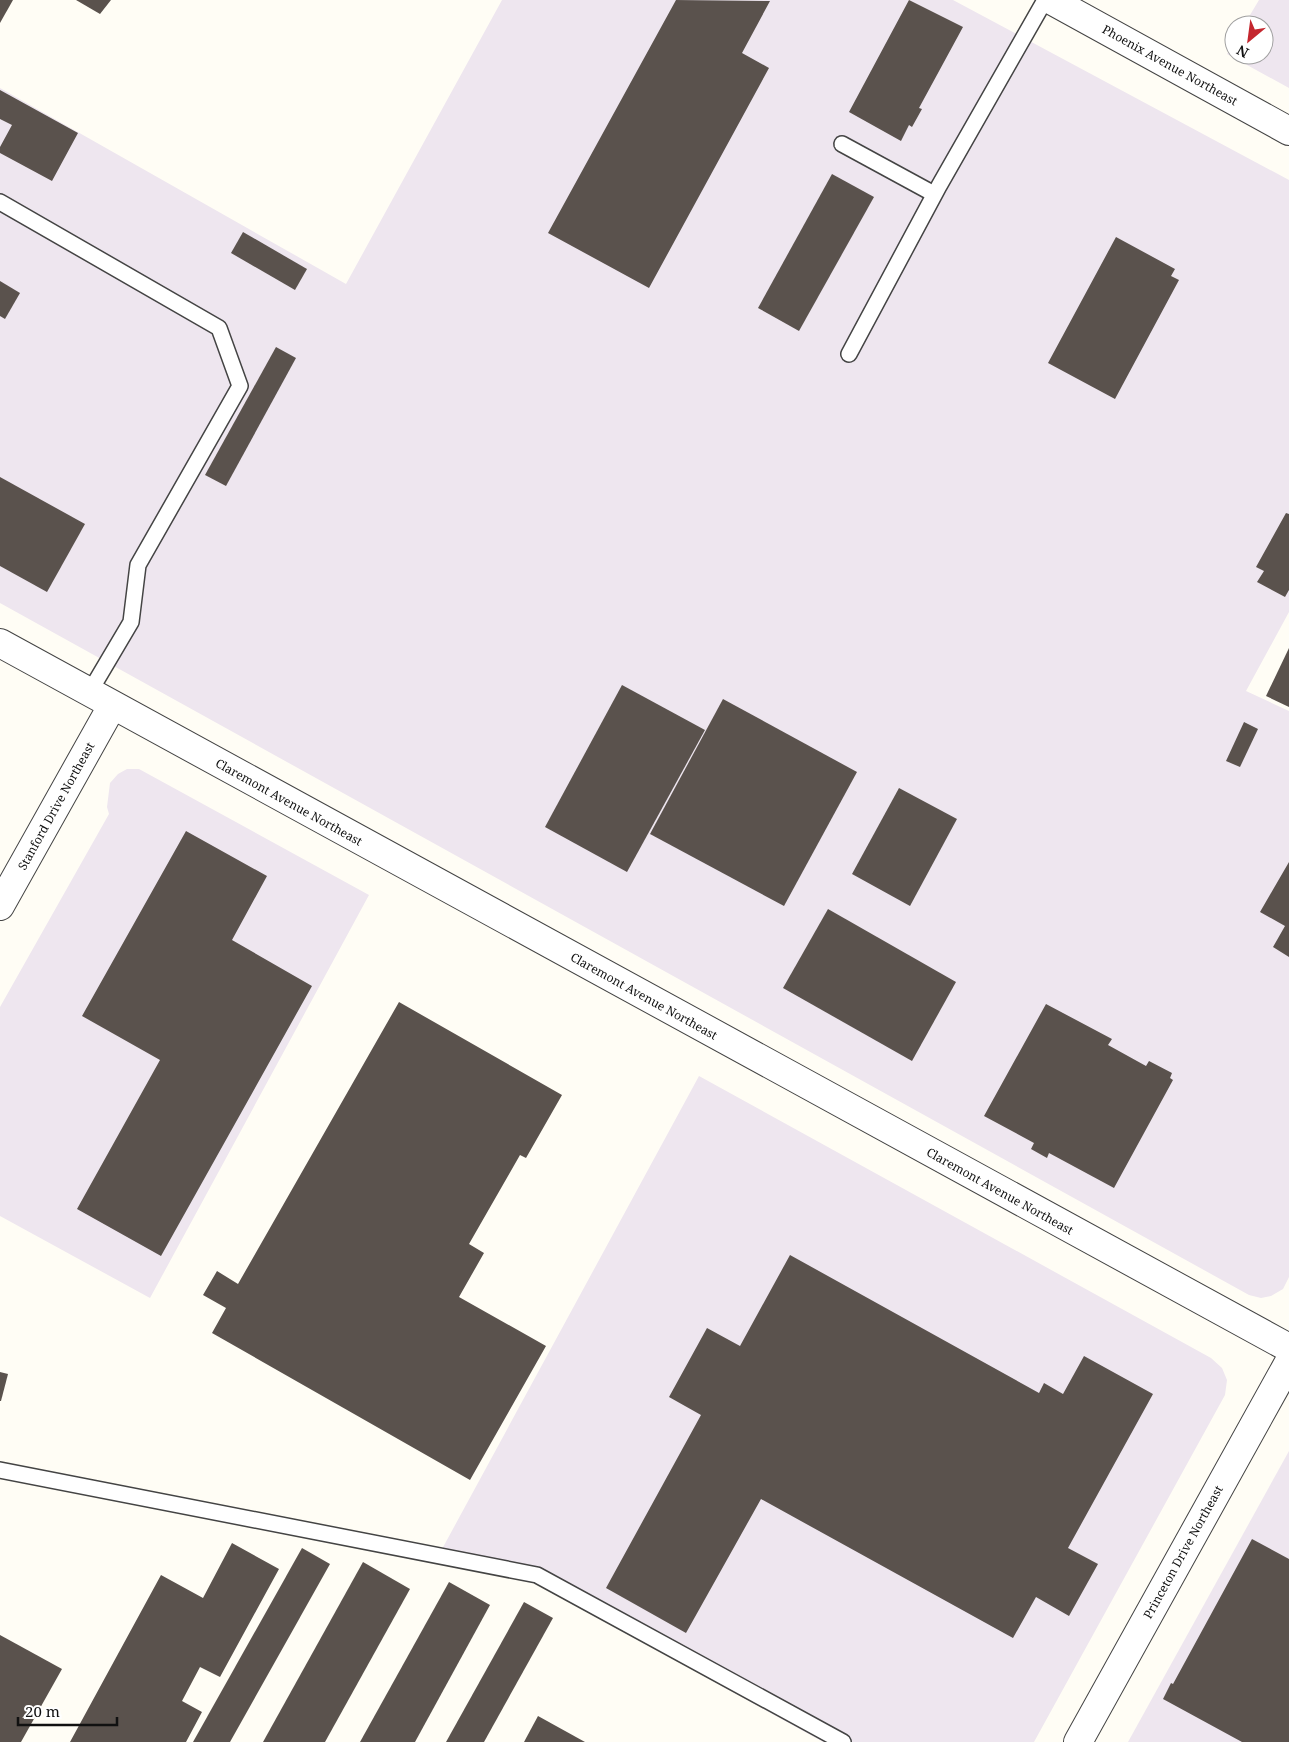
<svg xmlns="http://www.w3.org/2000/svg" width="1289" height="1742" font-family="'Noto Serif',serif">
  <rect width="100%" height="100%" fill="#fffdf5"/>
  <g fill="#eee6ef">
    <polygon points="502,0 953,0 1289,180 1289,612 1246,691 1289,711 1289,1277 1283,1289 1271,1296 1261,1298 1249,1295 0,603 0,88 346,284"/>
    <polygon points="1259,0 1289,0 1289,88 1227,54 1234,43 1234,55 1264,55 1264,25 1244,25"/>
    <polygon points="127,769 139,769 369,895 150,1298 0,1216 0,1007 109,814 107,807 110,783 118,774"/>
    <polygon points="699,1076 1211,1358 1222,1368 1227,1380 1225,1395 1034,1742 823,1742 536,1583 435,1562"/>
    <polygon points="1289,1451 1289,1742 1128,1742"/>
  </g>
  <g fill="#5a524d">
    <polygon points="0,0 13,0 0,23"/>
    <polygon points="76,0 111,0 100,14"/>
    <polygon points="676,0 770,1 742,53 769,68 649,288 548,233"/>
    <polygon points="909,0 963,27 919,108 922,109 912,127 909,125 901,141 849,112"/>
    <polygon points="0,90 78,133 52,181 0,153 0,147 12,125 0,119"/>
    <polygon points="832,174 874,197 799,331 758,308"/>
    <polygon points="243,232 307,269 295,290 231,253"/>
    <polygon points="1116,237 1175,269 1171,276 1179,280 1115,399 1048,363"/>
    <polygon points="0,281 20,293 5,319 0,316"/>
    <polygon points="276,347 296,358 226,486 205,475"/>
    <polygon points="0,477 85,524 47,592 0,566"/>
    <polygon points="1286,513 1289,514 1289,590 1285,597 1257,582 1264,571 1256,567"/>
    <polygon points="1289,648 1289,707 1266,696"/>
    <polygon points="622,685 705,730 627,872 545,827"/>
    <polygon points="723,699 857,772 784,906 650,834"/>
    <polygon points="1244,722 1258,729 1240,767 1226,761"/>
    <polygon points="899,788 957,819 910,906 852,874"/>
    <polygon points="186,831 267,876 232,940 312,986 161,1256 77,1209 160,1060 82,1016"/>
    <polygon points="1289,862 1289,957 1273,947 1285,926 1260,912"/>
    <polygon points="828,909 956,982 912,1061 783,988"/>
    <polygon points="399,1002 562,1095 526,1158 520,1155 469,1244 484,1253 459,1297 546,1346 470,1480 212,1333 226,1308 203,1295 217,1271 238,1284"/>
    <polygon points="1046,1004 1112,1039 1108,1045 1146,1066 1149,1061 1172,1073 1170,1078 1173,1080 1114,1188 1049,1153 1047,1158 1031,1149 1034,1143 984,1116"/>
    <polygon points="790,1255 1039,1393 1044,1383 1063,1394 1084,1356 1153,1394 1068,1548 1098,1564 1069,1616 1036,1597 1013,1638 761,1499 686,1633 606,1588 701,1415 669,1397 707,1328 740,1346"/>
    <polygon points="0,1372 8,1374 1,1401 0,1401"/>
    <polygon points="1252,1539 1289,1559 1289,1742 1242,1742 1163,1699 1171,1683 1173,1684"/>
    <polygon points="232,1543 279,1569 220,1677 200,1667 182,1701 202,1712 186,1742 70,1742 161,1575 203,1598"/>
    <polygon points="302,1548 330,1564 230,1742 193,1742"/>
    <polygon points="363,1562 410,1589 325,1742 263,1742"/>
    <polygon points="449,1582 490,1605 415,1742 360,1742"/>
    <polygon points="524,1602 553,1618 484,1742 446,1742"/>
    <polygon points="0,1635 62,1669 21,1742 0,1742"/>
    <polygon points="538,1716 585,1742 524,1742"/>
  </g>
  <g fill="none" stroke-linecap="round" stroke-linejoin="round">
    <g stroke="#444" stroke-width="18">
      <g id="service">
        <polyline points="842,144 934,194"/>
        <polyline points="0,202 219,328 240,386 138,565 131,622 89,693"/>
        <polyline points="849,354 939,186 1045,0"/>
        <polyline points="0,1470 537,1575 843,1742"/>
      </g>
    </g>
    <g stroke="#444" stroke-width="30">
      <g id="minor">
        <polyline points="1051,0 1289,131"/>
        <polyline points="0,643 1289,1348"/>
        <polyline points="0,906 112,706"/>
        <polyline points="1078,1742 1289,1362"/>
      </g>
    </g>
    <use href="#service" stroke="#fff" stroke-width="15"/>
    <use href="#minor" stroke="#fff" stroke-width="28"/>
  </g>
  <g text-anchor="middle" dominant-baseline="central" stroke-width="5" stroke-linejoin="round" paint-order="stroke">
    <g font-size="12" fill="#111" stroke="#fff">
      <text transform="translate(1170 65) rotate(29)">Phoenix Avenue Northeast</text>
      <text transform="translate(289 802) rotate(29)">Claremont Avenue Northeast</text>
      <text transform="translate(56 806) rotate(-61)">Stanford Drive Northeast</text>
      <text transform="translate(644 996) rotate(29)">Claremont Avenue Northeast</text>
      <text transform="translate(1000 1191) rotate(29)">Claremont Avenue Northeast</text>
      <text transform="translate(1183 1552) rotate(-61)">Princeton Drive Northeast</text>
    </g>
  </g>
  <g transform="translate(1249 40) rotate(209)"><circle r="24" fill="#ffffff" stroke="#a0a0a0"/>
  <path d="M0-4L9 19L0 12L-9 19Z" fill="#c4262e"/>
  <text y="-8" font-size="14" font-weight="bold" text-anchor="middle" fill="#111111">N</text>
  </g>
  <path d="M18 1717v8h99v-8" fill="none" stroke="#111111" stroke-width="2.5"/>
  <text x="25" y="1717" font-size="15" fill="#111111" stroke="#ffffff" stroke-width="4" paint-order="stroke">20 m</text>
</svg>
